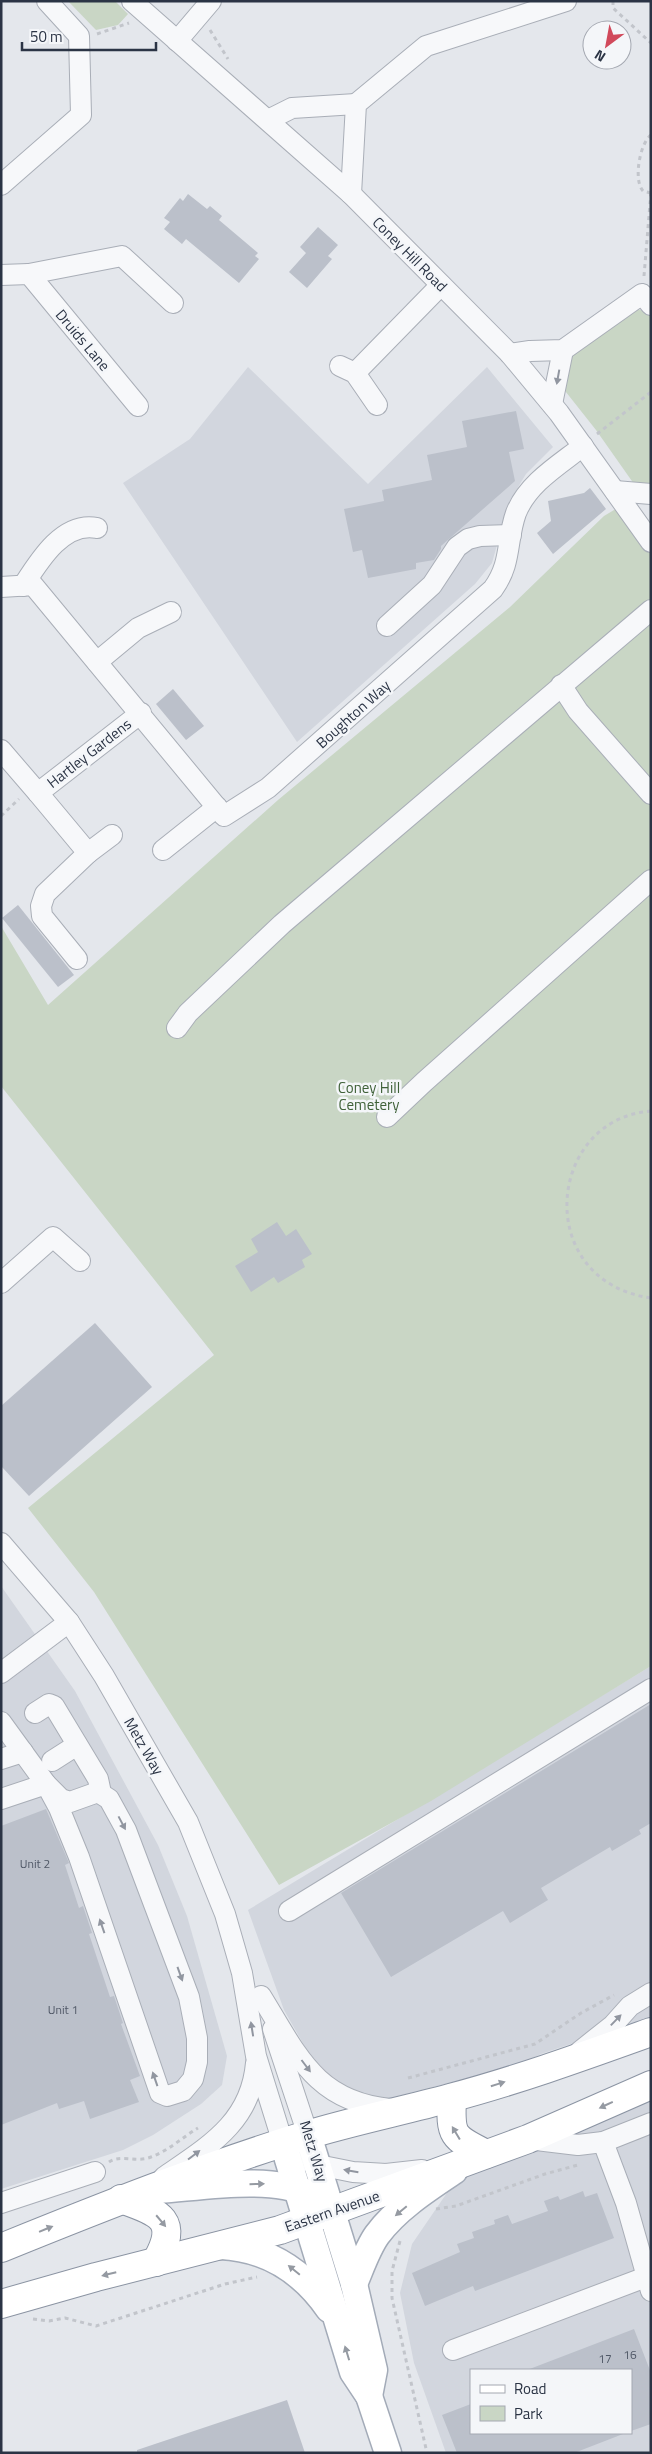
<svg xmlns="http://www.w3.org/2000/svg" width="652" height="2454" font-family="'Titillium Web',sans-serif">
  <rect width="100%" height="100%" fill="#e4e7ec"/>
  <g fill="#d2d6de" fill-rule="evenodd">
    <polygon points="248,367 368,484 487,367 553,447 526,474 509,502 492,563 475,584 297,742 123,483 190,439"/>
    <polygon points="1,1586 75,1691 158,1845 187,1916 227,2056 222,2085 201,2104 153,2135 123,2150 1,2189"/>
    <polygon points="651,1666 651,2017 541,2054 515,2066 391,2098 374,2098 342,2088 313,2061 284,2010 248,1910"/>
    <path d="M651,2085V2453H446L414,2363L400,2293L412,2244L468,2162ZM471,2370H631V2433H471Z"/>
  </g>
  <g fill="#c9d6c5">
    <polygon points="68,1 115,1 128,14 118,25 96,30"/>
    <polygon points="637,309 651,313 651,489 634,484 596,430 562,387 566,354"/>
    <polygon points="619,507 651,555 651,1666 431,1801 279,1885 94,1592 28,1508 214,1355 1,1086 1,926 48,1005 278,800 510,607 604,516"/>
  </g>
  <g fill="#bbc0ca">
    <polygon points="188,194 207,209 210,206 222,216 219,220 258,253 255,256 259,259 239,283 186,239 182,244 164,229 170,222 164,218 180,198 183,201"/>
    <polygon points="318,227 338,245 328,256 332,259 307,288 289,272 306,253 300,247"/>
    <polygon points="516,411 524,449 509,452 515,481 441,546 441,549 434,560 416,563 416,569 368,578 362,550 353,552 344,509 384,501 382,490 432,480 427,455 467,447 462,421"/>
    <polygon points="590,488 606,509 553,554 537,533 551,521 548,501 584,493"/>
    <polygon points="173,689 204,726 186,740 156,704"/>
    <polygon points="18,905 74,975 58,987 2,918"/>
    <polygon points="277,1222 286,1236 296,1229 312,1254 302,1260 305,1267 278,1283 274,1277 251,1292 235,1266 258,1252 251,1239"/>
    <polygon points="95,1323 152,1387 29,1496 1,1466 1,1406"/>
    <polygon points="651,1704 651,1823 639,1830 641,1834 612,1851 610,1847 541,1888 548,1900 510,1923 503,1911 391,1977 341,1893"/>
    <polygon points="46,1809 69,1863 65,1865 79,1908 83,1906 92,1933 89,1934 110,1997 114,1996 123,2023 121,2024 140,2076 130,2080 139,2102 90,2119 84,2101 59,2109 57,2103 1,2125 1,1826"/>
    <polygon points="583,2191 585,2197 597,2193 614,2238 475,2291 473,2286 425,2306 412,2273 460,2252 457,2244 474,2238 472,2232 495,2224 494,2220 508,2215 512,2224 548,2211 544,2201 558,2196 560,2200"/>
    <polygon points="634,2329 651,2373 651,2424 631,2431 631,2370 527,2370"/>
    <polygon points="287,2400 305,2453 137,2453 137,2450"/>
    <polygon points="471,2404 471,2433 623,2434 574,2453 457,2453 442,2415"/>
  </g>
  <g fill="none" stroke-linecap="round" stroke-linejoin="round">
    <g stroke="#a9aeb7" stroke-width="22">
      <g id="minor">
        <polyline points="132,1 351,194 510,354 559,413 651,542"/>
        <polyline points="177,41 211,1"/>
        <polyline points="268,120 292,108 356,104"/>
        <polyline points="1,185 81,115 79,36 47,1"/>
        <polyline points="351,194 356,104 426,46 566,1"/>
        <polyline points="29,274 122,256 173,303"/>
        <polyline points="1,275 29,274 138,406"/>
        <polyline points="510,354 530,351 563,350 642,294 651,305"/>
        <polyline points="340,366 355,373 377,405"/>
        <polyline points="355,373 441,285"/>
        <polyline points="552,404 563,350"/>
        <polyline points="615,491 651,494"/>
        <path d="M23,586C39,561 63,521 97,528"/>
        <path d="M1,587L33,585L224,816L268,788L493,589C512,563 506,541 516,513C528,483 559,465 583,446"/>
        <polyline points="387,626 432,585 457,547 468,539 480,536 511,535"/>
        <polyline points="97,662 138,628 171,612"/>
        <polyline points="561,685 578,711 651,794"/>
        <polyline points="1,750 38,793 141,713"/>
        <polyline points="38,793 88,853"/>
        <polyline points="163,850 217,807"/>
        <polyline points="77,959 42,916 41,906 45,894 88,853 112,835"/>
        <polyline points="177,1028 188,1013 282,924 651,610"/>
        <polyline points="387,1117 424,1082 651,880"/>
        <polyline points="1,1283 53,1237 80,1261"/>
        <polyline points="1,1543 69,1622 104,1676 188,1822 225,1914 242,1973 256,2056 283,2143 302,2158 318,2165 353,2172 386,2174 422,2170"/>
        <polyline points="1,1673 69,1622"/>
        <polyline points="35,1713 49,1704 54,1706 98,1779 101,1793"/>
        <polyline points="1,1722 46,1784 59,1808 79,1857 160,2093 167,2096 183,2091 193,2079 197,2062 197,2038 189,1997 126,1830 109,1799 98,1792 70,1802 61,1799 46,1784"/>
        <polyline points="1,1759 23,1752"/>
        <polyline points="52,1761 77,1745"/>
        <polyline points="1,1799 46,1784"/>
        <polyline points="289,1911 651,1689"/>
        <path d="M261,1996C297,2054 315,2102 391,2109"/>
        <polyline points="273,2029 308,2135"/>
        <polyline points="579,2052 613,2025 630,2006 651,1993"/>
        <polyline points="528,2139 578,2145 603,2142 651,2123"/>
        <polyline points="603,2142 626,2203 651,2291"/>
        <path d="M164,2177C209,2146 251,2122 256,2063"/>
        <polyline points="1,2203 95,2172"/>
        <polyline points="453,2350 646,2277"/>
      </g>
    </g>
    <g stroke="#a3abb8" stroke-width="29">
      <g id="major">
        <polyline points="308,2135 354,2284 374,2370 369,2396"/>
        <polyline points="283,2143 353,2372 369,2396 388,2453"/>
        <path d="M160,2190C202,2187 271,2175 309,2194"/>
        <path d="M220,2246C267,2248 302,2270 329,2309"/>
        <path d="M354,2284C361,2268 367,2249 377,2235C396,2209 427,2189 454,2171"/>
      </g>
    </g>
    <g stroke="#8b94a3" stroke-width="30">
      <g id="highway">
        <path d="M452,2098C450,2136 452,2137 486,2154"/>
        <path d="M121,2199C160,2213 180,2219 156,2262"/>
        <path d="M1,2248C102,2207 203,2167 307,2135C353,2121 402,2111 450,2098C518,2080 584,2056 651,2032"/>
        <polyline points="1,2304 96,2277 280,2230 528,2139 651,2085"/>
      </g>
    </g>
    <g stroke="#c2c5cb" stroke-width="3" stroke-dasharray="4 4" stroke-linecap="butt">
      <polyline points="613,1 613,8 651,43"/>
      <polyline points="210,30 228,59"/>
      <polyline points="97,34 129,23"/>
      <path d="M651,135C640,143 633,180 643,191L651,193"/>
      <polyline points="644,276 651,192"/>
      <polyline points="597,434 651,392"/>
      <polyline points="1,816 19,799"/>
      <path d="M651,1111C546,1119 532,1281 651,1298"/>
      <polyline points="408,2078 535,2044 581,2013 614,1995"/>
      <path d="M109,2162C120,2154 137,2163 151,2157C168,2151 183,2137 198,2128"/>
      <polyline points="436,2209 456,2206 545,2174 578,2165"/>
      <polyline points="400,2241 392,2271 392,2298 427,2453"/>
      <polyline points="33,2319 49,2321 65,2318 96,2326 225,2284 257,2277"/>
    </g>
    <use href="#minor" stroke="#f7f8fa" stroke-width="20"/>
    <use href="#major" stroke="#fff" stroke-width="26"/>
    <use href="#highway" stroke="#fff" stroke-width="28"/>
  </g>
  <defs><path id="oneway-solid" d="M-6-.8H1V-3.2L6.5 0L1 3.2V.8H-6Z" transform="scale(1.25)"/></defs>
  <g fill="#9196a0">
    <use href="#oneway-solid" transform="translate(558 377) rotate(100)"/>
    <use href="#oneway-solid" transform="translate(122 1823) rotate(62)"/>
    <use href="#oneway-solid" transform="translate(102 1926) rotate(-109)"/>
    <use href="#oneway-solid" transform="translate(180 1974) rotate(70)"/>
    <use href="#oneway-solid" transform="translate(616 2020) rotate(-46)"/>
    <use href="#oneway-solid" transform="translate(252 2029) rotate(-99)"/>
    <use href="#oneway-solid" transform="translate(306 2066) rotate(53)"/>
    <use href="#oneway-solid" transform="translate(155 2079) rotate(-109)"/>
    <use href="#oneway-solid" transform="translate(194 2155) rotate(-37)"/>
    <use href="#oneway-solid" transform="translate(351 2171) rotate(-170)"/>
  </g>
  <g fill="#959aa2">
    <use href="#oneway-solid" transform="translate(498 2084) rotate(-17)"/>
    <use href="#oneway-solid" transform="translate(606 2105) rotate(155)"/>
    <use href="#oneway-solid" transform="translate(456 2133) rotate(-121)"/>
    <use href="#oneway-solid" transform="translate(257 2184) rotate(-2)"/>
    <use href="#oneway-solid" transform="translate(401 2211) rotate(140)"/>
    <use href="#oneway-solid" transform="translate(161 2221) rotate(50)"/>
    <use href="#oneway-solid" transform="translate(46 2229) rotate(-22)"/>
    <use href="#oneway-solid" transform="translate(294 2270) rotate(-141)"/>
    <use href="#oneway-solid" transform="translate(109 2274) rotate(166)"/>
    <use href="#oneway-solid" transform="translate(347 2353) rotate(-107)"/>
  </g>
  <g text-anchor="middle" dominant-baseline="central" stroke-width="5" stroke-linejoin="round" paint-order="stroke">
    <g font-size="12" fill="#4f5766">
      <text x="35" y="1863">Unit 2</text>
      <text x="63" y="2009">Unit 1</text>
      <text x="630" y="2354">16</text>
      <text x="605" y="2358">17</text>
    </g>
    <g font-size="15" fill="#2b3445" stroke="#f4f6f9">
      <text transform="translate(410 254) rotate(45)">Coney Hill Road</text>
      <text transform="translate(83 340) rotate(50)">Druids Lane</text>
      <text transform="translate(353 714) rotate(-42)">Boughton Way</text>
      <text transform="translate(89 753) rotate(-38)">Hartley Gardens</text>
      <text transform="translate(144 1746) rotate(60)">Metz Way</text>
      <text transform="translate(314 2151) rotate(73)">Metz Way</text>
      <text transform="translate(332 2211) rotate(-19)">Eastern Avenue</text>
    </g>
    <g font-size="15" fill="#3f6138" stroke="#f4f6f9">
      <text x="369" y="1087">Coney Hill<tspan x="369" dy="17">Cemetery</tspan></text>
    </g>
  </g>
  <rect width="652" height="2454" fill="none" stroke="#2b3445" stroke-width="5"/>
  <rect x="470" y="2369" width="162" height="65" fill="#f4f6f9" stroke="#a4a8b1"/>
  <rect x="480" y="2385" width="25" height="8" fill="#ffffff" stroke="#a4a8b1"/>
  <text x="514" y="2394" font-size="15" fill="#2b3445">Road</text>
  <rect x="480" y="2406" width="25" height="15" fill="#c9d6c5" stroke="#a4a8b1"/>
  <text x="514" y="2419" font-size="15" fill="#2b3445">Park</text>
  <g transform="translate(607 45) rotate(212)"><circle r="24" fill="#f4f6f9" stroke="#a4a8b1"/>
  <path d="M0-4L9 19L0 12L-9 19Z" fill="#d1495b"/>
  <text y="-8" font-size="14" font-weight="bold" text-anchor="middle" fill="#2b3445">N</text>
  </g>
  <path d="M22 42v8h134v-8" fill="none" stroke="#2b3445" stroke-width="2.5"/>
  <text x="30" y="42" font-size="15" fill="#2b3445" stroke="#f4f6f9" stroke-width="4" paint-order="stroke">50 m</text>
</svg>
